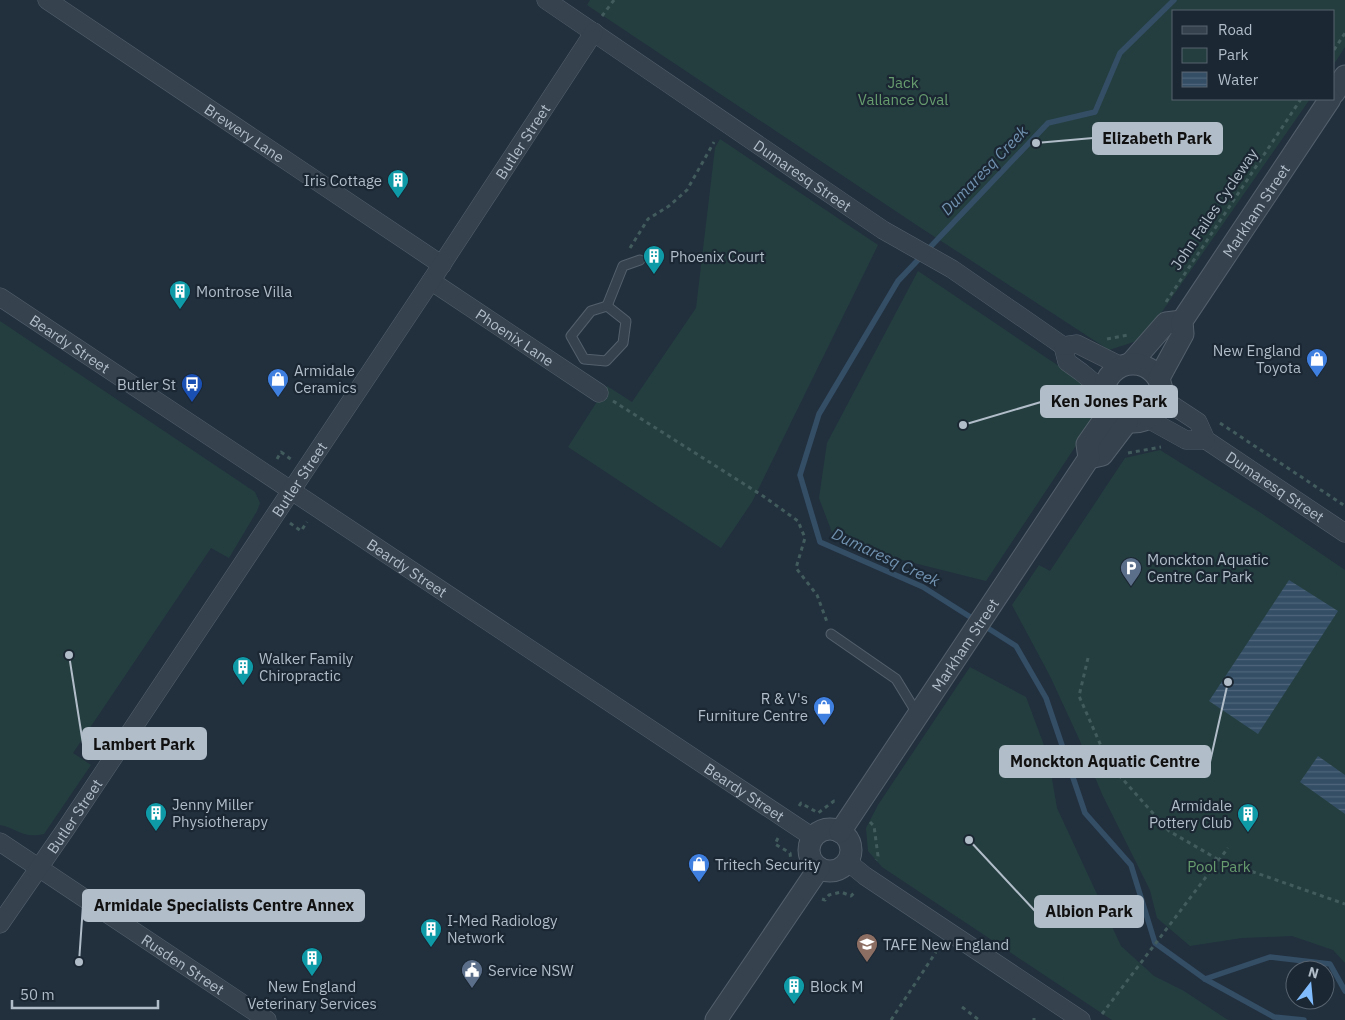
<svg xmlns="http://www.w3.org/2000/svg" width="1345" height="1020" font-family="'IBM Plex Sans',sans-serif">
  <defs>
    <pattern id="water-rules" width="6" height="5" patternUnits="userSpaceOnUse" patternTransform="scale(1.25)"><rect width="6" height="5" fill="#344e66"/><path d="M0 2.5h6" fill="none" stroke="#4f667b"/></pattern>
  </defs>
  <rect width="100%" height="100%" fill="#22303e"/>
  <g fill="#243e3f">
    <polygon points="590,0 1345,0 1345,47 1334,64 1334,11 1174,11 1174,99 1310,99 1143,339 1109,350 918,226 587,5"/>
    <polygon points="720,139 878,245 752,502 721,548 568,447 607,386 632,402 696,308 715,148"/>
    <path d="M918,271L1078,379C1091,392 1096,405 1091,423L986,581L902,560L833,535L819,498L827,443Z"/>
    <path d="M0,321L255,492L260,503L257,511L229,558L211,548L73,753L91,765L44,834C23,839 19,829 0,825Z"/>
    <polygon points="1160,450 1261,513 1345,570 1345,963 1333,950 1292,936 1242,938 1190,946 1157,918 1150,890 1102,794 1080,741 1050,676 1012,605 1039,565 1050,571 1125,458"/>
    <polygon points="970,667 1026,697 1048,756 1057,808 1121,946 1154,976 1184,991 1228,1020 1112,1020 882,867 868,851 866,828 878,805"/>
  </g>
  <g fill="url(#water-rules)">
    <polygon points="1289,580 1338,611 1258,734 1209,701"/>
    <polygon points="1318,756 1345,775 1345,814 1300,782"/>
  </g>
  <g fill="none" stroke-linecap="round" stroke-linejoin="round">
    <g stroke="#344e66" stroke-width="5.5">
      <polyline points="1174,0 1120,53 1095,112 1048,123 898,281 819,414 800,475 820,542 923,587 1016,646 1046,698 1085,813 1131,865 1155,943 1205,979 1274,1017 1304,1020"/>
      <polyline points="1205,979 1270,957 1330,964 1345,991"/>
    </g>
    <g stroke="#54606c" stroke-width="11">
      <g id="service">
        <polygon points="607,306 626,321 623,343 606,361 584,359 571,336 591,311"/>
        <polyline points="607,306 623,266 640,260"/>
        <polyline points="831,634 896,679 918,715"/>
      </g>
    </g>
    <g stroke="#54606c" stroke-width="19">
      <g id="minor">
        <path id="s1" d="M47,0L442,265"/>
        <path id="s2" d="M546,0L883,230L952,269L1056,341L1063,346L1067,362L1081,372L1104,391"/>
        <path id="s3" d="M431,281L599,393"/>
        <path id="s4" d="M0,297L814,838"/>
        <polyline points="1063,346 1077,344 1121,366"/>
        <path id="s5" d="M1163,399L1198,422L1206,440L1345,533"/>
        <polyline points="1148,419 1186,440 1206,440"/>
        <path id="s6" d="M0,842L267,1020"/>
        <polyline points="848,862 865,876 1081,1020"/>
        <path id="s7" d="M0,924L65,830L431,281L594,32"/>
      </g>
    </g>
    <g stroke="#54606c" stroke-width="23">
      <g id="tertiary">
        <polyline points="1334,93 1345,76"/>
        <polyline points="1131,363 1166,323 1182,321"/>
        <circle cx="1133" cy="393" r="29"/>
        <path id="s8" d="M1159,378L1183,334L1182,321L1330,99"/>
        <polyline points="1089,458 1102,455 1127,422"/>
        <circle cx="830" cy="850" r="21"/>
        <path id="s9" d="M840,832L1089,458L1087,444L1110,411"/>
        <polyline points="716,1020 819,868"/>
      </g>
    </g>
    <g stroke="#425b5c" stroke-width="3" stroke-dasharray="4 4" stroke-linecap="butt">
      <polyline points="602,16 614,0"/>
      <polyline points="1334,50 1345,33"/>
      <polyline points="630,248 648,219 669,206 687,190 714,142"/>
      <polyline points="1166,302 1301,99"/>
      <polyline points="1107,339 1128,335"/>
      <polyline points="1075,390 1080,419"/>
      <polyline points="613,401 763,496 798,521 805,538 796,568 817,595 827,622"/>
      <polyline points="1220,423 1345,506"/>
      <polyline points="1128,453 1161,447"/>
      <polyline points="277,459 281,452 292,460"/>
      <polyline points="290,523 301,531 307,522"/>
      <polyline points="1088,658 1079,696 1109,764 1169,831 1219,860 1345,904"/>
      <polyline points="799,806 801,803 818,813 834,801 837,801"/>
      <polyline points="870,822 874,826 878,856 876,860"/>
      <polyline points="778,838 775,844 790,853 792,869"/>
      <polyline points="822,899 825,900 829,895 841,892 851,896 856,891"/>
      <polyline points="962,1007 979,1020"/>
      <polyline points="1102,1014 1228,848"/>
      <polyline points="891,1020 936,952"/>
      <polyline points="1034,1020 1034,1018"/>
    </g>
    <use href="#service" stroke="#36424e" stroke-width="9"/>
    <use href="#minor" stroke="#36424e" stroke-width="18"/>
    <use href="#tertiary" stroke="#36424e" stroke-width="21"/>
  </g>
  <defs>
    <g id="building-pin" transform="scale(1.125)"><path d="M0 17L-7.5 6A9.5 9.5 0 1 1 7.5 6Z" fill="#0f9aa8" stroke="#1b2733"/><path d="M-4-6H4V6H1V3H-1V6H-4ZM-2.5-4.3h1.7v1.8h-1.7ZM.8-4.3h1.7v1.8H.8ZM-2.5-1h1.7V.8h-1.7ZM.8-1h1.7V.8H.8Z" fill="#fff"/></g>
    <g id="shop-pin" transform="scale(1.125)"><path d="M0 17L-7.5 6A9.5 9.5 0 1 1 7.5 6Z" fill="#3f7fe0" stroke="#1b2733"/><path d="M-5-2.5h2.3a2.7 3.5 0 0 1 5.4 0H5L5.5 6h-11ZM-1.5-2.5h3a1.5 2.3 0 0 0-3 0Z" fill="#fff"/></g>
    <g id="bus-pin" transform="scale(1.125)"><path d="M0 17L-7.5 6A9.5 9.5 0 1 1 7.5 6Z" fill="#1a4fb4" stroke="#1b2733"/><path d="M-5-6H5V4H4V6H2V4H-2V6H-4V4H-5ZM-3.5-4V0h7V-4ZM-3.5 1.2v1.5H-2V1.2ZM2 1.2v1.5H3.5V1.2Z" fill="#fff"/></g>
    <g id="parking-pin" transform="scale(1.125)"><path d="M0 17L-7.5 6A9.5 9.5 0 1 1 7.5 6Z" fill="#5c6f8a" stroke="#1b2733"/><path d="M-3.5-5.5H1a3.5 3.5 0 0 1 0 7H-1V5.5H-3.5ZM-1-3.4V-.6H.8a1.4 1.4 0 0 0 0-2.8Z" fill="#fff"/></g>
    <g id="university-pin" transform="scale(1.125)"><path d="M0 17L-7.5 6A9.5 9.5 0 1 1 7.5 6Z" fill="#8d6e63" stroke="#1b2733"/><path d="M0-5L7-2L0 1L-7-2ZM-4 1L0 2.5L4 1V4Q0 6-4 4Z" fill="#fff"/></g>
    <g id="civic-pin" transform="scale(1.125)"><path d="M0 17L-7.5 6A9.5 9.5 0 1 1 7.5 6Z" fill="#5c6f8a" stroke="#1b2733"/><path d="M-.6-6.5H3V-4.5H.6V-3L4-1V1h2V6H-6V1h2V-1L-.6-3ZM-1.2 2.5V6h2.4V2.5Z" fill="#fff"/></g>
  </defs>
  <g fill-rule="evenodd">
    <use href="#building-pin" x="398" y="180"/>
    <use href="#building-pin" x="654" y="256"/>
    <use href="#building-pin" x="180" y="291"/>
    <use href="#shop-pin" x="1317" y="359"/>
    <use href="#shop-pin" x="278" y="379"/>
    <use href="#bus-pin" x="192" y="384"/>
    <use href="#parking-pin" x="1131" y="568"/>
    <use href="#building-pin" x="243" y="667"/>
    <use href="#shop-pin" x="824" y="707"/>
    <use href="#building-pin" x="156" y="813"/>
    <use href="#building-pin" x="1248" y="814"/>
    <use href="#shop-pin" x="699" y="864"/>
    <use href="#building-pin" x="431" y="929"/>
    <use href="#university-pin" x="867" y="944"/>
    <use href="#building-pin" x="312" y="958"/>
    <use href="#civic-pin" x="472" y="970"/>
    <use href="#building-pin" x="794" y="986"/>
  </g>
  <g text-anchor="middle" dominant-baseline="central" stroke-width="4.5" stroke-linejoin="round" paint-order="stroke">
    <g font-size="15" fill="#679c6e" stroke="#1b2733">
      <text x="903" y="82">Jack<tspan x="903" dy="17">Vallance Oval</tspan></text>
      <text x="1219" y="866">Pool Park</text>
    </g>
    <g font-size="15" fill="#b1bdc9" stroke="#1b2733">
      <text stroke="none"><textPath href="#s1" startOffset="238">Brewery Lane</textPath></text>
      <text stroke="none"><textPath href="#s7" startOffset="941">Butler Street</textPath></text>
      <text stroke="none"><textPath href="#s2" startOffset="311">Dumaresq Street</textPath></text>
      <text transform="translate(1214 209) rotate(-56)">John Failes Cycleway</text>
      <text stroke="none"><textPath href="#s8" startOffset="196">Markham Street</textPath></text>
      <text stroke="none"><textPath href="#s3" startOffset="101">Phoenix Lane</textPath></text>
      <text stroke="none"><textPath href="#s4" startOffset="84">Beardy Street</textPath></text>
      <text stroke="none"><textPath href="#s7" startOffset="536">Butler Street</textPath></text>
      <text stroke="none"><textPath href="#s5" startOffset="145">Dumaresq Street</textPath></text>
      <text stroke="none"><textPath href="#s4" startOffset="489">Beardy Street</textPath></text>
      <text stroke="none"><textPath href="#s9" startOffset="225">Markham Street</textPath></text>
      <text stroke="none"><textPath href="#s4" startOffset="894">Beardy Street</textPath></text>
      <text stroke="none"><textPath href="#s7" startOffset="131">Butler Street</textPath></text>
      <text stroke="none"><textPath href="#s6" startOffset="220">Rusden Street</textPath></text>
    </g>
    <g font-size="15" fill="#b1bdc9" stroke="#1b2733" text-anchor="start">
      <text x="382" y="180" text-anchor="end">Iris Cottage</text>
      <text x="670" y="256">Phoenix Court</text>
      <text x="196" y="291">Montrose Villa</text>
      <text x="1301" y="350" text-anchor="end">New England<tspan x="1301" dy="17">Toyota</tspan></text>
      <text x="294" y="370">Armidale<tspan x="294" dy="17">Ceramics</tspan></text>
      <text x="176" y="384" text-anchor="end">Butler St</text>
      <text x="1147" y="559">Monckton Aquatic<tspan x="1147" dy="17">Centre Car Park</tspan></text>
      <text x="259" y="658">Walker Family<tspan x="259" dy="17">Chiropractic</tspan></text>
      <text x="808" y="698" text-anchor="end">R &amp; V's<tspan x="808" dy="17">Furniture Centre</tspan></text>
      <text x="172" y="804">Jenny Miller<tspan x="172" dy="17">Physiotherapy</tspan></text>
      <text x="1232" y="805" text-anchor="end">Armidale<tspan x="1232" dy="17">Pottery Club</tspan></text>
      <text x="715" y="864">Tritech Security</text>
      <text x="447" y="920">I-Med Radiology<tspan x="447" dy="17">Network</tspan></text>
      <text x="883" y="944">TAFE New England</text>
      <text x="488" y="970">Service NSW</text>
      <text x="312" y="986" text-anchor="middle">New England<tspan x="312" dy="17">Veterinary Services</tspan></text>
      <text x="810" y="986">Block M</text>
    </g>
    <g font-size="16" font-style="italic" fill="#7091af" stroke="#1b2733">
      <text transform="translate(984 170) rotate(-46)">Dumaresq Creek</text>
      <text transform="translate(886 557) rotate(25)">Dumaresq Creek</text>
    </g>
  </g>
  <path fill="none" stroke="#b1bdc9" stroke-width="2" d="M1036 143L1093 138M963 425L1041 402M69 655L83 744M1228 682L1210 762M79 962L83 905M969 840L1035 911"/>
  <g fill="#b1bdc9" stroke="#1b2733" stroke-width="2">
    <circle cx="1036" cy="143" r="5"/>
    <circle cx="963" cy="425" r="5"/>
    <circle cx="69" cy="655" r="5"/>
    <circle cx="1228" cy="682" r="5"/>
    <circle cx="79" cy="962" r="5"/>
    <circle cx="969" cy="840" r="5"/>
  </g>
  <g fill="#b1bdc9" stroke="#b1bdc9" stroke-width="2">
    <rect x="1093" y="123" width="129" height="31" rx="5"/>
    <rect x="1041" y="386" width="136" height="31" rx="5"/>
    <rect x="83" y="728" width="123" height="31" rx="5"/>
    <rect x="1000" y="746" width="210" height="31" rx="5"/>
    <rect x="83" y="890" width="281" height="31" rx="5"/>
    <rect x="1035" y="896" width="108" height="31" rx="5"/>
  </g>
  <g font-size="16" text-anchor="middle" font-weight="bold" fill="#111">
    <text x="1157" y="144">Elizabeth Park</text>
    <text x="1109" y="407">Ken Jones Park</text>
    <text x="144" y="750">Lambert Park</text>
    <text x="1105" y="767">Monckton Aquatic Centre</text>
    <text x="224" y="911">Armidale Specialists Centre Annex</text>
    <text x="1089" y="917">Albion Park</text>
  </g>
  <rect x="1172" y="10" width="162" height="90" fill="#1b2733" stroke="#57636f"/>
  <rect x="1182" y="26" width="25" height="8" fill="#36424e" stroke="#57636f"/>
  <text x="1218" y="35" font-size="15" fill="#b1bdc9">Road</text>
  <rect x="1182" y="48" width="25" height="15" fill="#243e3f" stroke="#57636f"/>
  <text x="1218" y="60" font-size="15" fill="#b1bdc9">Park</text>
  <rect x="1182" y="72" width="25" height="15" fill="url(#water-rules)" stroke="#57636f"/>
  <text x="1218" y="85" font-size="15" fill="#b1bdc9">Water</text>
  <g transform="translate(1310 985) rotate(16)"><circle r="24" fill="#1b2733" stroke="#57636f"/>
  <path d="M0-4L9 19L0 12L-9 19Z" fill="#81bdfe"/>
  <text y="-8" font-size="14" font-weight="bold" text-anchor="middle" fill="#b1bdc9">N</text>
  </g>
  <path d="M12 1000v8h146v-8" fill="none" stroke="#b1bdc9" stroke-width="2.5"/>
  <text x="20" y="1000" font-size="15" fill="#b1bdc9" stroke="#1b2733" stroke-width="4" paint-order="stroke">50 m</text>
</svg>
